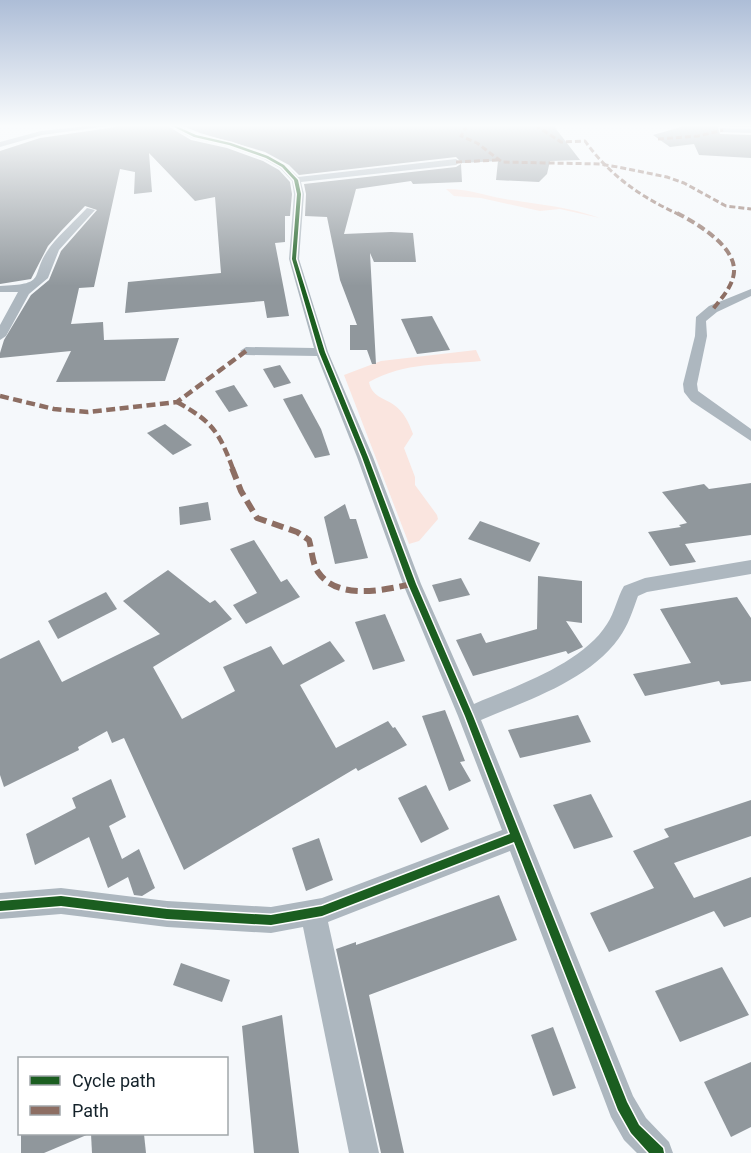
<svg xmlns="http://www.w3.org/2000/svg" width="751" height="1153" font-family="Roboto,sans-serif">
  <rect width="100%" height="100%" fill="#f5f8fb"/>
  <g fill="#fae5df">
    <path d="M446,189C469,189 482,195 505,199C537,204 570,207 600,218L560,209L540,211L481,198L454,196Z"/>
    <path d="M476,350L481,361C442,365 405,362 369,382C372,397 383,397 394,405C404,412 409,423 413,434L404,448L415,477V485L437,515L438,519L419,541L409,544L344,375L381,361Z"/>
  </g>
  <g fill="#90979c">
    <polygon points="118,125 166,125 191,140 227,148 263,161 279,170 290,182 292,194 290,216 285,216 285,242 275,243 289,316 267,318 264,301 125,313 128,282 221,273 215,197 195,201 149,153 152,192 134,194 135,172 120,169 94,287 79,288 71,324 103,322 104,340 179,338 165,381 56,382 71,351 0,358 0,353 4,340 31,295 49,280 61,251 97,210 85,206 62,230 48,246 31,279 0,284 0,151 40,138 116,127"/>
    <polygon points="181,125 553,125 580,160 550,161 547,174 539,182 496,180 498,161 462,163 456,157 299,175 289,165 265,152 200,133"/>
    <polygon points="681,125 751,125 751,127 720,126 718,128 720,134 751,135 751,158 699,155 694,144 670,147 653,135 681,127"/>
    <polygon points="461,164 462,182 413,184 411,181 356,189 344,234 391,232 413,233 416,262 374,262 370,253 376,364 372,364 367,350 350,350 350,325 357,325 340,280 327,217 305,216 306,194 304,184 456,167"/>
    <polygon points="432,316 450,350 417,354 401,319"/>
    <polygon points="280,365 291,383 274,388 263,369"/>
    <polygon points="234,385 248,406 229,412 215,391"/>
    <polygon points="302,394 321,429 330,455 315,458 283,399"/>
    <polygon points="165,424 192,445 173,455 147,433"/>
    <polygon points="751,483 751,535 685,544 696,562 670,566 648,532 681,527 679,525 687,523 662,492 704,484 709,489"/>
    <polygon points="208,502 211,520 180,525 179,507"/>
    <polygon points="345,504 350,519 356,519 368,558 335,564 324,517"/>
    <polygon points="480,521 540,543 530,562 468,539"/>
    <polygon points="254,540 281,582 287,579 300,597 246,624 233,605 257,593 230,549"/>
    <polygon points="168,570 210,603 215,600 232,619 153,667 182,719 235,691 223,667 271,646 283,665 330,641 345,661 300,685 336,748 388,721 393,728 395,727 407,745 358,771 356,768 184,870 124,738 112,743 107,731 78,747 79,750 4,787 0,775 0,659 39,640 62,682 160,634 123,601"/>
    <polygon points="538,576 582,581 582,623 566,621 583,647 568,654 566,651 473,676 456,640 481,633 486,643 537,629"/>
    <polygon points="461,578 470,595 439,602 432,585"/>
    <polygon points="106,592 117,609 58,639 48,621"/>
    <polygon points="737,597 751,618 751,681 721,685 719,681 645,696 633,674 691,663 660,609"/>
    <polygon points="385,614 405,661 373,670 355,622"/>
    <polygon points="445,710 465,761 460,762 471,781 449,791 422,716"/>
    <polygon points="578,715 591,742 520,758 508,730"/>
    <polygon points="111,779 126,817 109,826 122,859 139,849 155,888 142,896 134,895 128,877 108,888 89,837 35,865 26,834 76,808 72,798"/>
    <polygon points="426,785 449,829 421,843 398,798"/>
    <polygon points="591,794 613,837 574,849 553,805"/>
    <polygon points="751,800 751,836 674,863 694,898 751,877 751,917 724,927 714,911 609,952 590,913 654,888 633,851 669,837 664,829"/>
    <polygon points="319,838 333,880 306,891 292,848"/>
    <polygon points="499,895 517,940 369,995 404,1153 381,1153 336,949 356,942 356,945"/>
    <polygon points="181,963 230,980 222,1002 173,985"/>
    <polygon points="722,967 749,1015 680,1042 655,991"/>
    <polygon points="282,1015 299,1153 254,1153 242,1026"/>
    <polygon points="553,1027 576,1088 553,1096 531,1035"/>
    <polygon points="751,1062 751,1127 731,1137 704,1082"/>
    <polygon points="21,1134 89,1134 44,1153 21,1153"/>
    <polygon points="91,1134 144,1134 146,1153 92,1153"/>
  </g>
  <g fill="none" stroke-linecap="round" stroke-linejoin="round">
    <g fill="#adb7bf" fill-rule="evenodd">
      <polygon points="95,125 116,125 42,135 0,147 0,142 41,131"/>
      <path d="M168,125C180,124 188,131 199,135C235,146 271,148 298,177L456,159L460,162L456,165L301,182L304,194L299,259L328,352L373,457L421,584L474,704C516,686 582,664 607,624C615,612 617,598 624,586L645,578L751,560V574L647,592L638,596C633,610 628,626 619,638C588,681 528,700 481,720L633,1096L646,1118L669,1142L673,1153H637L624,1140L611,1117L510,851L328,922L379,1153H349L303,927L271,933L167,927L61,914L0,919V893L61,888L167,901L271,907L322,898L502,830L458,716L403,584L357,457L317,356L246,355L240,351L246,347L314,348L289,259L294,194L292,181L280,168L264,159L228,146L192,138Z"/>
      <polygon points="723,128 751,129 751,133 720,132 720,128"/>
      <path d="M87,208L95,210L59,250L48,278L29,294L6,336L0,340V325L18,292H0V286C50,284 28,277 50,247C61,233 75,221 87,208Z"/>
      <polygon points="751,289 751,296 717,312 706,321 707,336 697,384 698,391 751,429 751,441 691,401 684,392 683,384 695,336 696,317 709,306"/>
    </g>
    <g stroke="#8d6e63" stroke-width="3" stroke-dasharray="6 3" stroke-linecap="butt">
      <polyline points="467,125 461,136 477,143 502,162 600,164 618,167 667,177 684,183 726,206 751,209"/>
      <path d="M535,125L561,142L585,141C610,176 641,197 680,215"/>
      <polyline points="658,139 698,136 723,130"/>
      <polyline points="456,162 498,160"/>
    </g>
    <path stroke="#8d6e63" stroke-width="4" stroke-dasharray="8 4" stroke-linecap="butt" d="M677,213C696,223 736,246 734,272C733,286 721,299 713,309"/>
    <g stroke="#8d6e63" stroke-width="4.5" stroke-dasharray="9 4.5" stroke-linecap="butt">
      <polyline points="0,396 54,409 88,412 177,402 246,351"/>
      <path d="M177,402C213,422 219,432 233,469"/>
    </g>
    <path stroke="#8d6e63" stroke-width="6" stroke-dasharray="12 6" stroke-linecap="butt" d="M232,468L241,491L257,518L297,532L309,540C312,550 312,563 318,572C338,601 384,590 412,584"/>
    <g stroke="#fff" stroke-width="3">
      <polygon id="cycleway" points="170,125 174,125 196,135 231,143 268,156 284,165 298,180 301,194 296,259 325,352 368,457 416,584 473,716 627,1102 639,1125 663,1148 664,1153 649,1153 631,1133 618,1110 514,842 322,916 271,925 167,919 61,906 0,911 0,901 61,896 167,909 271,915 322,906 510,834 465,716 408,584 362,457 319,352 292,259 297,194 294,180 282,167 266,158 229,145 194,137"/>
    </g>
    <use href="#cycleway" fill="#1b5e20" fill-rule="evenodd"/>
  </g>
  <linearGradient id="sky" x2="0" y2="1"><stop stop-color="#adbdd7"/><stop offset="0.44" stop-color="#fafcfd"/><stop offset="1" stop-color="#fafcfd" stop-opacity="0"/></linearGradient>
  <rect width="751" height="286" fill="url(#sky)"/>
  <rect x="18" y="1057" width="210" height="78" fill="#ffffff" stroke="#a1a7aa" stroke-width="1.5"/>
  <rect x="30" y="1076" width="30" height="9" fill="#1b5e20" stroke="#a1a7aa" stroke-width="1.5"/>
  <text x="72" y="1087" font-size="18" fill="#14222a">Cycle path</text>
  <rect x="30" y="1106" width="30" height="9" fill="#8d6e63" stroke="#a1a7aa" stroke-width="1.5"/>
  <text x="72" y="1117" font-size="18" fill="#14222a">Path</text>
</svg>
